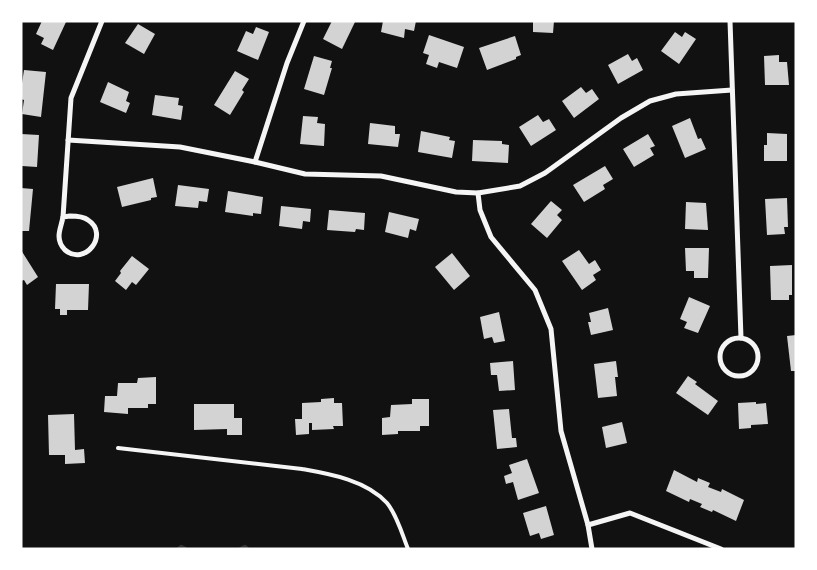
<svg xmlns="http://www.w3.org/2000/svg" width="817" height="570" font-family="'Titillium Web',sans-serif">
  <rect width="100%" height="100%" fill="#111"/>
  <g fill="none" stroke-linecap="round" stroke-linejoin="round">
    <g stroke="#333" stroke-width="4.5">
      <polyline points="179,549 181,547 185,549"/>
      <polyline points="241,549 245,547 247,549"/>
    </g>
  </g>
  <g fill="#d3d3d3">
    <polygon points="42,21 66,22 53,50 41,44 44,38 36,34"/>
    <polygon points="332,21 355,22 342,49 323,39"/>
    <polygon points="383,21 416,21 414,31 405,29 404,38 381,32"/>
    <polygon points="533,21 554,21 553,33 533,32"/>
    <polygon points="138,24 155,34 144,54 125,43"/>
    <polygon points="256,27 269,32 258,60 237,51 246,31 253,34"/>
    <polygon points="675,32 682,37 685,32 696,39 679,64 661,51"/>
    <polygon points="429,35 464,47 457,68 439,62 437,68 426,64 429,55 423,53"/>
    <polygon points="515,36 521,55 516,57 516,59 487,70 479,48"/>
    <polygon points="628,54 632,61 637,58 643,70 618,84 608,65"/>
    <polygon points="779,55 779,62 787,62 789,85 765,85 764,56"/>
    <polygon points="314,56 332,61 330,68 332,68 324,95 304,89"/>
    <polygon points="24,70 46,72 41,117 22,114 24,100 21,99 21,90"/>
    <polygon points="235,71 249,79 242,90 244,92 230,115 214,105"/>
    <polygon points="108,82 129,92 126,101 130,103 126,113 100,102"/>
    <polygon points="581,87 586,93 592,89 599,99 574,118 562,101"/>
    <polygon points="155,95 179,98 178,105 183,106 181,120 152,115"/>
    <polygon points="538,115 543,122 549,119 556,130 531,146 519,127"/>
    <polygon points="303,116 318,117 317,123 325,124 324,146 300,144"/>
    <polygon points="690,118 698,139 701,138 706,149 685,158 672,126"/>
    <polygon points="370,123 395,126 395,134 400,134 398,147 368,144"/>
    <polygon points="421,131 450,137 449,140 455,141 452,158 418,152"/>
    <polygon points="767,133 787,134 787,161 764,161 764,145 767,145"/>
    <polygon points="21,134 39,135 37,167 22,166"/>
    <polygon points="648,134 655,146 650,148 654,155 634,167 623,149"/>
    <polygon points="473,140 502,141 502,144 509,145 508,163 472,161"/>
    <polygon points="605,166 613,179 603,185 605,189 584,202 573,185"/>
    <polygon points="153,178 157,197 151,198 151,200 122,207 117,187"/>
    <polygon points="178,185 209,189 207,202 199,201 198,208 175,206"/>
    <polygon points="21,188 33,189 29,231 21,231"/>
    <polygon points="228,191 263,197 261,214 253,213 253,216 225,212"/>
    <polygon points="787,198 788,227 784,227 785,234 767,235 765,199"/>
    <polygon points="551,201 562,210 557,215 562,220 547,238 531,224"/>
    <polygon points="686,202 706,203 708,230 685,229"/>
    <polygon points="281,206 311,209 310,222 303,221 302,229 279,226"/>
    <polygon points="329,210 365,213 364,230 356,229 355,232 327,230"/>
    <polygon points="389,212 419,219 416,231 410,229 408,238 385,232"/>
    <polygon points="685,248 709,248 708,278 694,278 694,271 686,271"/>
    <polygon points="21,250 38,277 27,285 24,280 21,281"/>
    <polygon points="579,250 589,264 595,260 601,270 593,275 596,280 582,290 562,261"/>
    <polygon points="452,253 470,276 454,290 435,267"/>
    <polygon points="132,256 149,269 136,285 132,282 126,290 115,281 121,273 120,271"/>
    <polygon points="792,265 792,295 789,295 789,300 771,300 770,266"/>
    <polygon points="56,284 89,284 88,310 67,310 67,315 60,315 60,309 55,309"/>
    <polygon points="689,297 710,306 698,333 684,328 687,322 680,319"/>
    <polygon points="608,308 613,330 591,335 588,322 591,322 589,313"/>
    <polygon points="499,312 505,341 494,343 492,337 484,339 480,317"/>
    <polygon points="796,335 796,371 791,371 787,336"/>
    <polygon points="513,361 515,390 499,391 497,375 491,375 490,363"/>
    <polygon points="616,361 618,377 615,377 617,396 598,398 594,364"/>
    <polygon points="688,376 697,382 695,384 718,401 708,415 676,393"/>
    <polygon points="156,377 156,404 148,404 148,408 128,408 128,414 104,412 105,396 117,396 118,383 137,383 138,378"/>
    <polygon points="334,398 334,403 342,403 343,426 333,426 334,429 312,430 312,423 309,423 309,434 296,435 295,419 302,419 302,403 321,402 321,399"/>
    <polygon points="412,399 429,399 429,426 420,426 420,431 398,431 398,434 382,435 382,418 390,417 391,405 412,404"/>
    <polygon points="756,402 756,404 766,403 768,424 751,425 751,428 739,429 738,403"/>
    <polygon points="194,404 234,404 234,418 242,418 242,435 227,435 227,429 194,430"/>
    <polygon points="509,409 512,438 516,438 517,447 497,449 493,410"/>
    <polygon points="74,414 75,450 84,449 85,463 65,464 65,455 49,455 48,415"/>
    <polygon points="622,422 627,443 606,448 602,427"/>
    <polygon points="527,459 539,493 518,500 513,482 506,484 504,476 512,473 509,465"/>
    <polygon points="674,470 697,482 698,478 710,483 708,487 721,492 722,489 744,500 736,521 713,510 712,512 700,507 702,504 690,499 689,502 666,491"/>
    <polygon points="546,506 554,535 541,539 539,533 530,536 523,513"/>
  </g>
  <g fill="none" stroke-linecap="round" stroke-linejoin="round">
    <path stroke="#f5f5f5" stroke-width="4" d="M118,448L302,469C330,474 366,480 387,503C397,515 402,534 408,549"/>
    <g stroke="#f5f5f5" stroke-width="5">
      <polyline points="730,21 741,338"/>
      <polyline points="68,140 180,147 255,162 305,174 381,176 456,192 478,193 520,186 545,173 621,118 650,101 676,94 732,90"/>
      <polyline points="255,162 287,63 304,21"/>
      <polyline points="478,193 480,210 491,237 535,290 551,329 561,431 588,525 592,549"/>
      <path d="M70,216C76,216 83,216 88,220C110,234 85,267 65,250C61,246 59,242 59,236C59,230 62,223 63,217Z"/>
      <polyline points="63,217 71,98 102,21"/>
      <circle cx="739" cy="357" r="19"/>
      <polyline points="588,525 630,513 721,549"/>
    </g>
  </g>
  <rect width="817" height="570" fill="none" stroke="#ffffff" stroke-width="45"/>
</svg>
